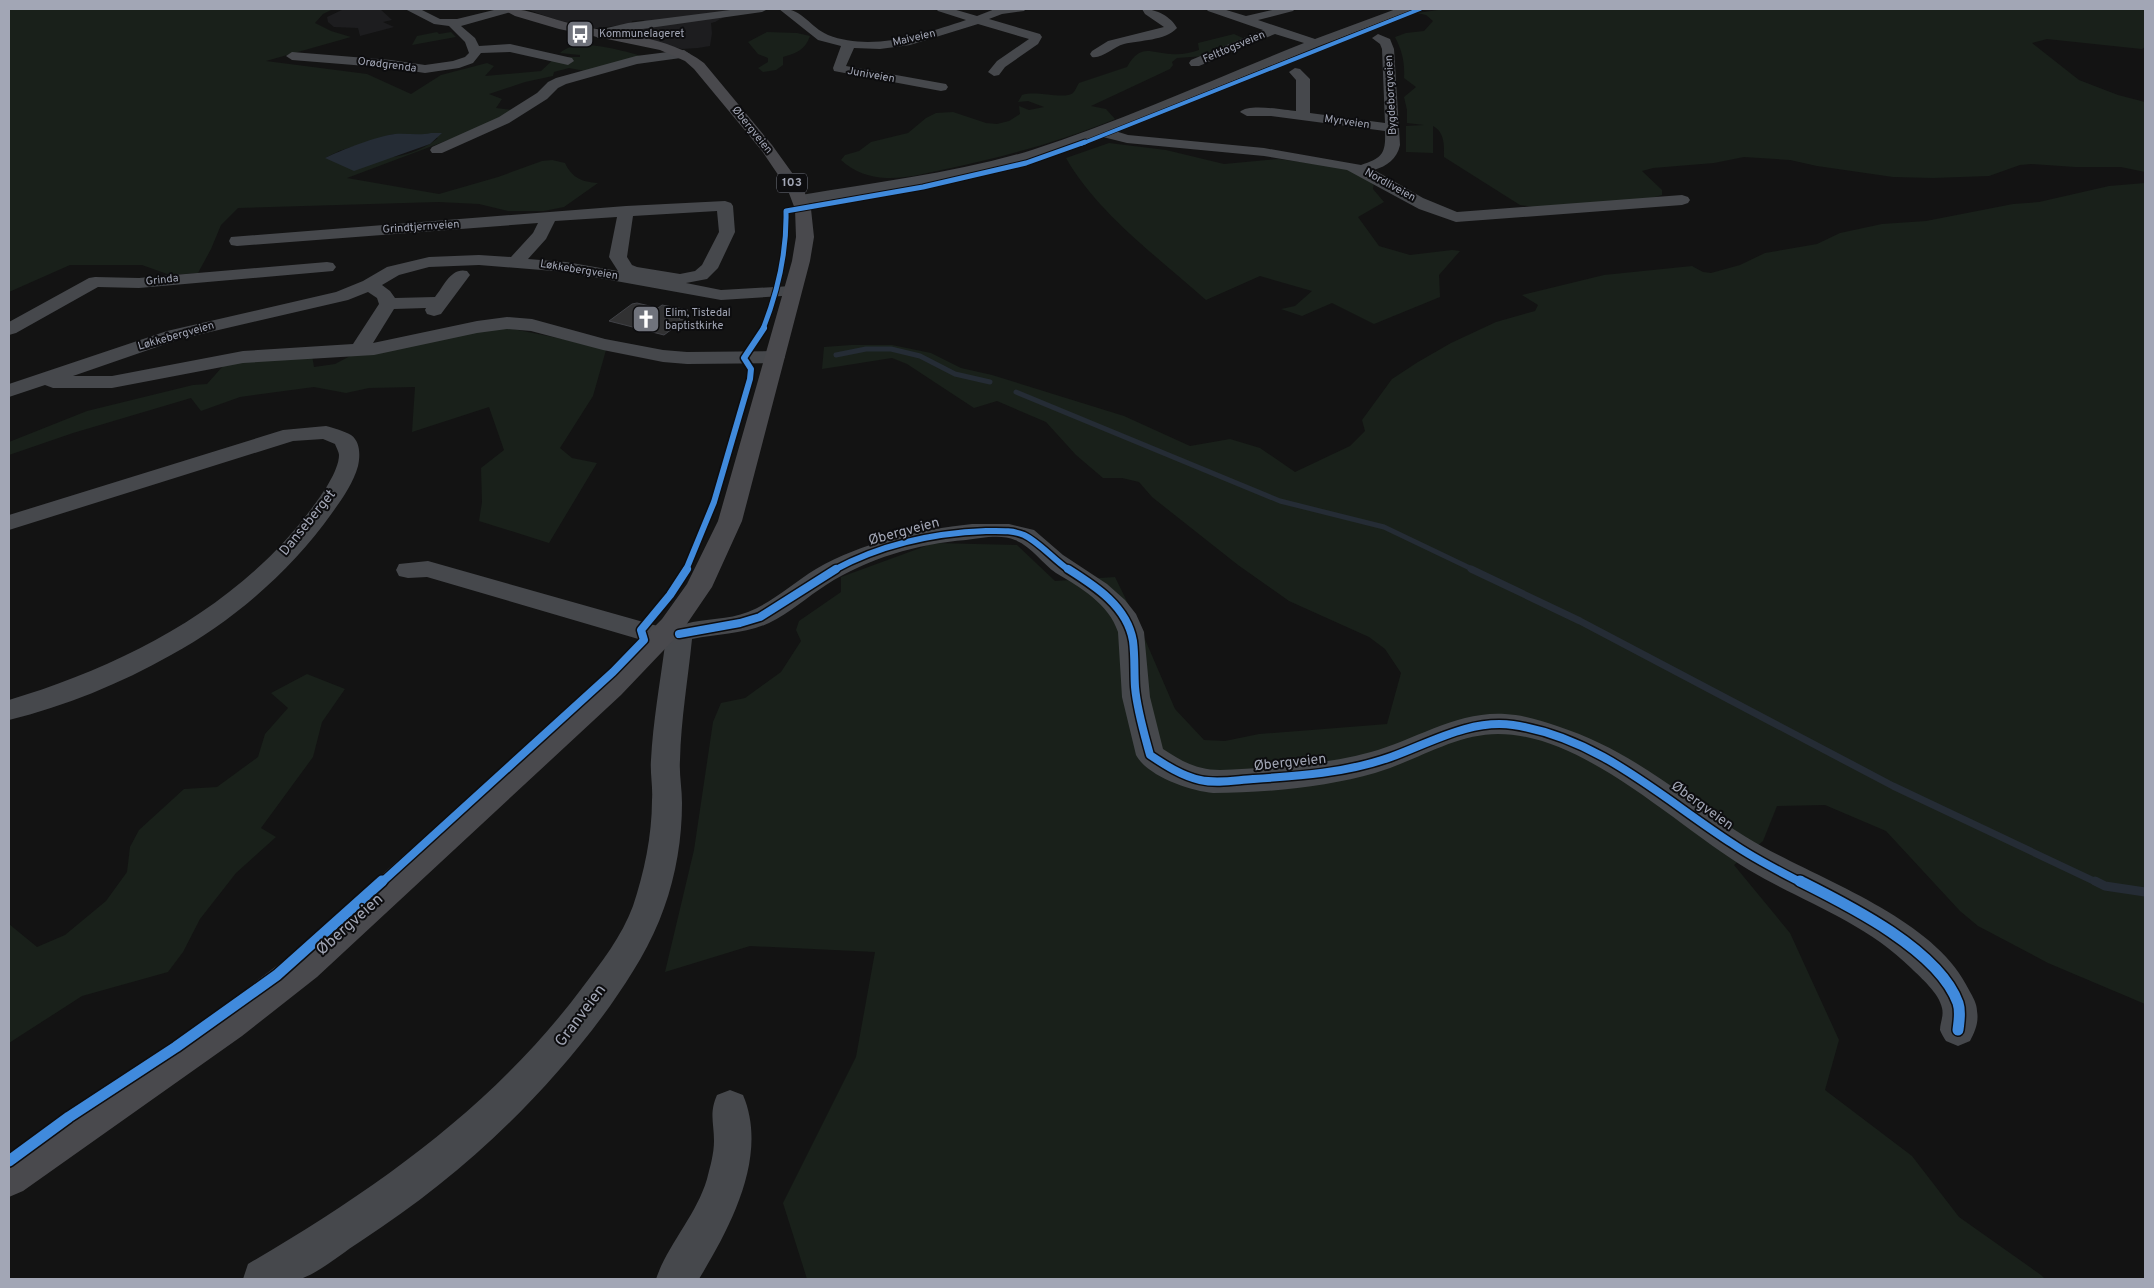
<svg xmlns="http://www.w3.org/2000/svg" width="2154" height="1288" font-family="Overpass,sans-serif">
  <rect width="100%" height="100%" fill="#131313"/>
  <g fill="#1d1d1f">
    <polygon points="344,9 350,10 380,9 392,20 383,22 394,27 360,36 358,28 334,27 328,22 327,17"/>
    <polygon points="526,9 742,9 649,22 642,20 632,21 631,24 589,29 581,25 557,20"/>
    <polygon points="726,16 715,22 711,23 712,33 710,46 698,48 682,49 619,34 621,31"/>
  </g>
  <g fill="#19201a" fill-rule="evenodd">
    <path d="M9,9H333L323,14L315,23L331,31L351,37L266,61L367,74L411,94L441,75L487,63L494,66L485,76L541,71L556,57H580V55L560,53C577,36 624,51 645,57L585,71L569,68L554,72L553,76L525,82L489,94L502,99L496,108L512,110L491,124L347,178L439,194L498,177L542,161L552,160L565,163C572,178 582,182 598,183L564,207L544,211H508L479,204L438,202L238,208L221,225L211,249L198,273L170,275L142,265H70L9,292ZM393,134L424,135L438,138C406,164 363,159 325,158L339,151Z"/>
    <path d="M1445,9H2145V47L2142,49L2047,39L2032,43L2079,80L2118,95L2145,102V172L2121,167H2075L2031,164L2020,165L1989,176L1933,178L1893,177L1817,166L1790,160L1744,157L1714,163L1653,168L1642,171L1662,190V195L1648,199L1533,207L1520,205L1444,157C1444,146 1445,132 1433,126V153L1406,152V126L1424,125L1407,123V110L1404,97L1416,87L1404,78C1405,62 1402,51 1395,37L1406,33L1424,31L1433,21L1426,15L1417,13Z"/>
    <polygon points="437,32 439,34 451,32 456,37 412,45 417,36"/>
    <path d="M767,32L797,33L810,36C805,50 797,53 783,57V65L776,70L763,72L758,68L768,62V58L758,54L748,42Z"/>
    <path d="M1234,34L1245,39L1205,56L1177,58L1172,62L1173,65L1170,69L1091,106L1106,109L1115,119C1062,141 1007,156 951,168C930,172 907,179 886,178C869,177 854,172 841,160L845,155L859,151L871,142L908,133L926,118L936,113L953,112L986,123L997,124L1009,121L1020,114L1019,106L1029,110L1044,107L1028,101L1018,102L1022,95C1037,90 1064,100 1073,93C1075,91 1077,86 1079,83L1127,67C1141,43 1149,53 1171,54C1181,55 1190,53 1199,50L1198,43Z"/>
    <path d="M1109,143L1166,150L1224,164L1278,159L1333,166L1347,169L1374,181L1373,189L1384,202L1358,217L1379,246L1410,255L1452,250L1460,251L1439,275L1440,297L1374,324L1332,303L1302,316L1281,309L1295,306L1312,291L1260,276L1206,300C1158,257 1098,214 1066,158Z"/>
    <polygon points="2145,183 2145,1004 2048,963 1978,926 1960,911 1886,831 1825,805 1777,806 1763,841 1734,865 1790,933 1839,1040 1825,1090 1912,1156 1959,1217 2041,1275 2045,1279 807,1279 783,1203 856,1057 875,952 750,946 665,972 694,850 713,722 721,703 745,698 781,672 801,641 796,630 799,621 841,592 841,577 934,543 1017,545 1055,581 1115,577 1141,630 1175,709 1204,740 1225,741 1259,734 1387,724 1401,673 1385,649 1369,637 1289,601 1238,565 1152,497 1139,482 1122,478 1103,478 1076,455 1046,422 997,401 974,408 907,364 892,358 822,369 824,347 851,345 892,345 931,353 961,368 992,375 1124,416 1190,446 1230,439 1260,448 1295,472 1350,446 1365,431 1362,420 1392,379 1418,362 1451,343 1496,322 1535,311 1538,305 1522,295 1604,275 1692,266 1703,272 1711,273 1740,265 1765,253 1817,244 1840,233 1882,224 1926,221 2013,204 2039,202 2109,186"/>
    <polygon points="508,328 563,339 606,350 593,396 560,448 572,458 597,463 549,543 479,521 482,502 481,468 504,450 489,407 412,432 415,387 369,388 346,393 314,387 240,397 201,411 191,398 73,433 9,455 9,442 87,411 193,385 207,384 223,366 276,356 312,355 314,367 335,364 356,353 475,331"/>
    <polygon points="307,674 345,689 322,722 313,757 261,828 276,837 236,873 200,919 183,952 168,972 82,996 9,1043 9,924 37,947 65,935 106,901 127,872 130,847 139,830 184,789 217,787 258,757 265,734 288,708 271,693"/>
  </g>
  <path fill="#252c35" d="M431,133H442L430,144L354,171L325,158C341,150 378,136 395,134C407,133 419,136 431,133Z"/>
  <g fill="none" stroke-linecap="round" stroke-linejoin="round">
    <g stroke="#252c35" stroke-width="5">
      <polyline points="836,355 866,349 891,349 920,356 955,374 990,382"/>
      <polyline points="1016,392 1280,501 1384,527 1474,570"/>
    </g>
    <polyline stroke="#252c35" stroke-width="7" points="1471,569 1580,621 1893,786 2098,883"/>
    <polyline stroke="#252c35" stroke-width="9" points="2095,881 2105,886 2145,892"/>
  </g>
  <polygon fill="#313132" stroke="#414247" points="637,303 658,308 662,305 688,310 679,319 684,320 664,335 609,321 632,304"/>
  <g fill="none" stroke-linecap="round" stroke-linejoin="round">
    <g fill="#46484c" fill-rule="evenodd">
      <polygon points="405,9 420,9 440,19 457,19 498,9 516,9 514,11 461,26 475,38 479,46 510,44 572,58 574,61 568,65 510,52 481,53 473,63 459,68 425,73 391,68 292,60 286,56 292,52 391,60 425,65 453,61 465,57 469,53 465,42 449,26 434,24"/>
      <polygon points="738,9 768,9 762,12 628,31 598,38 592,34 594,31 628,23"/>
      <path d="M779,9C802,7 809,27 828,35C872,52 924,34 966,20L938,11L936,9H953L977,16L995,9H1026L1024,11L1002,14L989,19L1040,34L1042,37L1038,44L1005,67L999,75L994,76L988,72L997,61L1029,39L978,24L910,45L880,49L854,48L846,66L946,84L948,87L946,90L941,91L834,71L833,68L841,46L818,40Z"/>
      <path d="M1142,9C1154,8 1171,16 1177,28C1165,41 1140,40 1124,44C1113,47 1102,59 1092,57L1090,54L1092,51L1108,41L1164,27L1145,14Z"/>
      <path d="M1206,9H1223L1246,16L1276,9H1295L1293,11L1258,20L1315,39L1396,9H1412L1410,11L1319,46L1112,130L1128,135L1264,148L1361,165C1382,158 1386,154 1385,131L1271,116H1247L1240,112C1248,103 1284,110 1296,111V80L1289,72L1295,68L1300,69L1310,79V113L1385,123L1382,49L1380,44L1372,38L1378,34L1390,39L1394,49L1400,145C1397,159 1387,166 1374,170L1423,198L1457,212L1682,195L1688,197L1690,200L1688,203L1682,205L1456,222L1419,209L1347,170L1264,156L1127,143L1099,136L1041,156L951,180L801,205L795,203L793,200L795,197L801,195C878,182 957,173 1032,150C1124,120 1214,79 1304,43L1275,34L1199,66H1191L1189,63L1191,60L1263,30L1208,11Z"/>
      <polygon points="684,50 690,54 688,57 637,64 566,84 558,88 547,99 509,123 442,153 432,153 430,150 432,147 499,117 537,93 548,82 556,78 636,56"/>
      <path d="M725,201L731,203L733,206L735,232L718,268L707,279L686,283L721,290L792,286L798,287L801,291L798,295L721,300L566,272L479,265L429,267L399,275L382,285L390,291L395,298L435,297C444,286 451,267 467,271L470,275L441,314L434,316L427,314L425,310L426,308L394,309L373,343L477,321L507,317L532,319L605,339L663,350L687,352L775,351L782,353L785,357L782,361L775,363L687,364L663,362L603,350L531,331L507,329L477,333L374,355L243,363L112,388H53L45,385L9,397V384L167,331L336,292L363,281L387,267L429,257L479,255L511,257L533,233L538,223L237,246L231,245L229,241L231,237L626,206ZM717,211L719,232L702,265L695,271L680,274L637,267L632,265L627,257L633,216ZM617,217L609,257L618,271L566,262L528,259L546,239L555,221ZM368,292L377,298L379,304L353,344L243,351L112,376H73L180,339L348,300Z"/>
      <polygon points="327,262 333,263 336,267 333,271 139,288 98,287 16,333 9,335 9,322 89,278 95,277 139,278"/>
      <path d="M326,426C334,428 344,431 351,435C361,442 360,457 358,466C353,484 342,499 332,513C291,571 233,621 171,655C120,684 65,706 9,720V700C123,666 239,607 312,508C321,496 339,471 339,455C339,452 336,447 335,444L323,439L293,441L9,530V515L283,430Z"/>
      <path d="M972,524H1009L1034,530L1063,555L1107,584L1125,600L1136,614L1144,632L1150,697L1163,749C1181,761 1197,770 1220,770C1270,768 1323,765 1371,752C1415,740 1457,711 1505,714C1523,715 1540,720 1557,726C1634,751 1680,796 1746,837C1814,879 1933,915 1969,990C1973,997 1977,1004 1977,1011C1979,1022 1975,1032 1970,1041L1958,1046L1946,1041C1944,1038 1941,1033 1940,1030C1940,1023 1944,1016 1942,1008C1939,993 1921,978 1911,968C1865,922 1803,902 1749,870C1677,827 1585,734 1498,734C1455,734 1416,761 1375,773C1327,787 1264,793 1213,793C1190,791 1147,776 1136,755L1122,697L1118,632C1109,604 1080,587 1056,573C1042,563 1031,546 1015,540C1002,534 980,538 966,540C917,544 868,558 826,585C807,597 790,613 769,623C745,634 718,634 692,639C688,679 681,719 680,760C679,774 682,788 682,803C682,838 676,875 664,908C652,943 631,976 610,1006C542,1100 458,1178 361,1241C342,1253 323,1270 303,1278C293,1282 255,1279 243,1279L248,1264C375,1190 494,1106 582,988C601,963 622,936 633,906C644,873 652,836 652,800C653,787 650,773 651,760C653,722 660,683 665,645L652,643L427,577L408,578L399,576L396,570L399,564L428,561L661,627L659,625L663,619C672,616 679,616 685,624C706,618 728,620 748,612C773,602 793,583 816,569C863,542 918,530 972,524Z"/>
      <path d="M730,1090L743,1095C769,1156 730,1228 699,1279H656C668,1244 696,1216 707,1179C710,1167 714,1154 714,1141C714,1123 709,1113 717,1095Z"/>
    </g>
    <path fill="#49494d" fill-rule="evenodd" d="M502,9C526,7 550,19 573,24C616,35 668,35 704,63L772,145L803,188L811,209L814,237L810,261L742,521L712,587L682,631L621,695L317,977L242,1036L23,1191L9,1197V1153L216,1012L291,955L601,681L662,619L687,584L718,521L792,261L796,237L795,209L787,188L762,151L694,69L685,61L660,50L559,29L515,16Z"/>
    <g stroke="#0d0d0f" stroke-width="5">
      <polyline id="cycleway-far4" points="1081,144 1420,9"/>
    </g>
    <g stroke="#0d0d0f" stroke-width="7">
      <path id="cycleway-far3" d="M763,329C778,291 787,252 786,211L923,187L1026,163L1085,142"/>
    </g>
    <g stroke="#0d0d0f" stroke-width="9">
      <g id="cycleway-far2">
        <polyline points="686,570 714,502 750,379 751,369 744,358 764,328"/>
        <path d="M834,570C880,545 933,533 986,531C999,531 1012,530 1024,535C1039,542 1054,560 1069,570"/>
      </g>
    </g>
    <g stroke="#0d0d0f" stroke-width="11">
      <g id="cycleway-far1">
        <path d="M1068,569C1095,586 1127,606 1133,641C1135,656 1134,672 1135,687C1137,710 1144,733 1150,755C1165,765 1182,776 1200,780C1218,784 1236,780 1253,779C1299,776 1346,773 1391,757C1430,743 1470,719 1513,725C1600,738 1663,799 1733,844C1755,859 1779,871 1802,883"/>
        <polyline points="679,634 740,623 760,617 836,569"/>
        <polyline points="381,883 613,672 644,640 641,630 670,595 687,569"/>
      </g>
    </g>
    <g stroke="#0d0d0f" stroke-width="14">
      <g id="cycleway">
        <path d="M1800,881C1848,905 1939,950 1958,1003C1961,1012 1959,1021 1958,1030"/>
        <polyline points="9,1161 69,1117 176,1047 277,975 382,881"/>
      </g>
    </g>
    <use href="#cycleway-far4" stroke="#408adc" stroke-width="4"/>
    <use href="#cycleway-far3" stroke="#408adc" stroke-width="5"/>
    <use href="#cycleway-far2" stroke="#408adc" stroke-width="6"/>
    <use href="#cycleway-far1" stroke="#408adc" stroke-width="8"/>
    <use href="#cycleway" stroke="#408adc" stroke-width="11"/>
  </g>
  <defs>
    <g id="bus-square" transform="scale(1.4375)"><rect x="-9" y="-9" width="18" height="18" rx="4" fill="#70737c" stroke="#0d0d0f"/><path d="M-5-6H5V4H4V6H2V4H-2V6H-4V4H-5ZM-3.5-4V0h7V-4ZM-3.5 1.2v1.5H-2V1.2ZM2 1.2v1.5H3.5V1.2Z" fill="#fff"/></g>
    <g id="church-square" transform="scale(1.4375)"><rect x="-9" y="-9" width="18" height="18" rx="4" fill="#70737c" stroke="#0d0d0f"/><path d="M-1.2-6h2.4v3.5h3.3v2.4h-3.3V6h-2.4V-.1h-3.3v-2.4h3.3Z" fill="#fff"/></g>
  </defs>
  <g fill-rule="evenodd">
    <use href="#bus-square" x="580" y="34"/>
    <use href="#church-square" x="646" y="319"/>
  </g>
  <g text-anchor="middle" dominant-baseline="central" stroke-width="4" stroke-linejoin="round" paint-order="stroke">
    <g font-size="11" fill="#a2a6b5" stroke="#0d0d0f" text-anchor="start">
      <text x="599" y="34">Kommunelageret</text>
      <text x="665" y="313">Elim, Tistedal<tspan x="665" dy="13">baptistkirke</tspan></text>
    </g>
    <g font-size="11" fill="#a2a6b5" stroke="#0d0d0f">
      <text transform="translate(914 38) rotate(-13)">Maiveien</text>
      <text transform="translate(1234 47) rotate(-23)">Felttogsveien</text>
      <text transform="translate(387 65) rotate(7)">Orødgrenda</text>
      <text transform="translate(871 75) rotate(10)">Juniveien</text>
      <text transform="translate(1391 95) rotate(-93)">Bygdeborgveien</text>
      <text transform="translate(1347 122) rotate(8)">Myrveien</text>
      <text transform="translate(752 130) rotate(51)">Øbergveien</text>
      <text transform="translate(1390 185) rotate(29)">Nordliveien</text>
      <text transform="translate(421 227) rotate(-4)">Grindtjernveien</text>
      <text transform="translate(579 270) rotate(9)">Løkkebergveien</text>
      <text transform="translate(162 280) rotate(-6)">Grinda</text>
      <text transform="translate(176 336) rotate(-16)">Løkkebergveien</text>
    </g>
    <rect fill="#0d0d0f" stroke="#757883" stroke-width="1" x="777" y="173.5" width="30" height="19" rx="4"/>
    <g font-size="12" font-weight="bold" fill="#a2a6b5">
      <text x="792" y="183">103</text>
    </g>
    <g font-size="14" fill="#a2a6b5" stroke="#0d0d0f">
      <text transform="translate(308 523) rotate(-51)">Danseberget</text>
      <text transform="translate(904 532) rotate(-15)">Øbergveien</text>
      <text transform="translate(1290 763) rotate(-6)">Øbergveien</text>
      <text transform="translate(1702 806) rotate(36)">Øbergveien</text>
    </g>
    <g font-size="16" fill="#a2a6b5" stroke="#0d0d0f">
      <text transform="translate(350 925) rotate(-42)">Øbergveien</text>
      <text transform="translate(581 1016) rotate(-53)">Granveien</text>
    </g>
  </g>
  <rect width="2154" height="1288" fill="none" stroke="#a2a6b5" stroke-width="20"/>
</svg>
